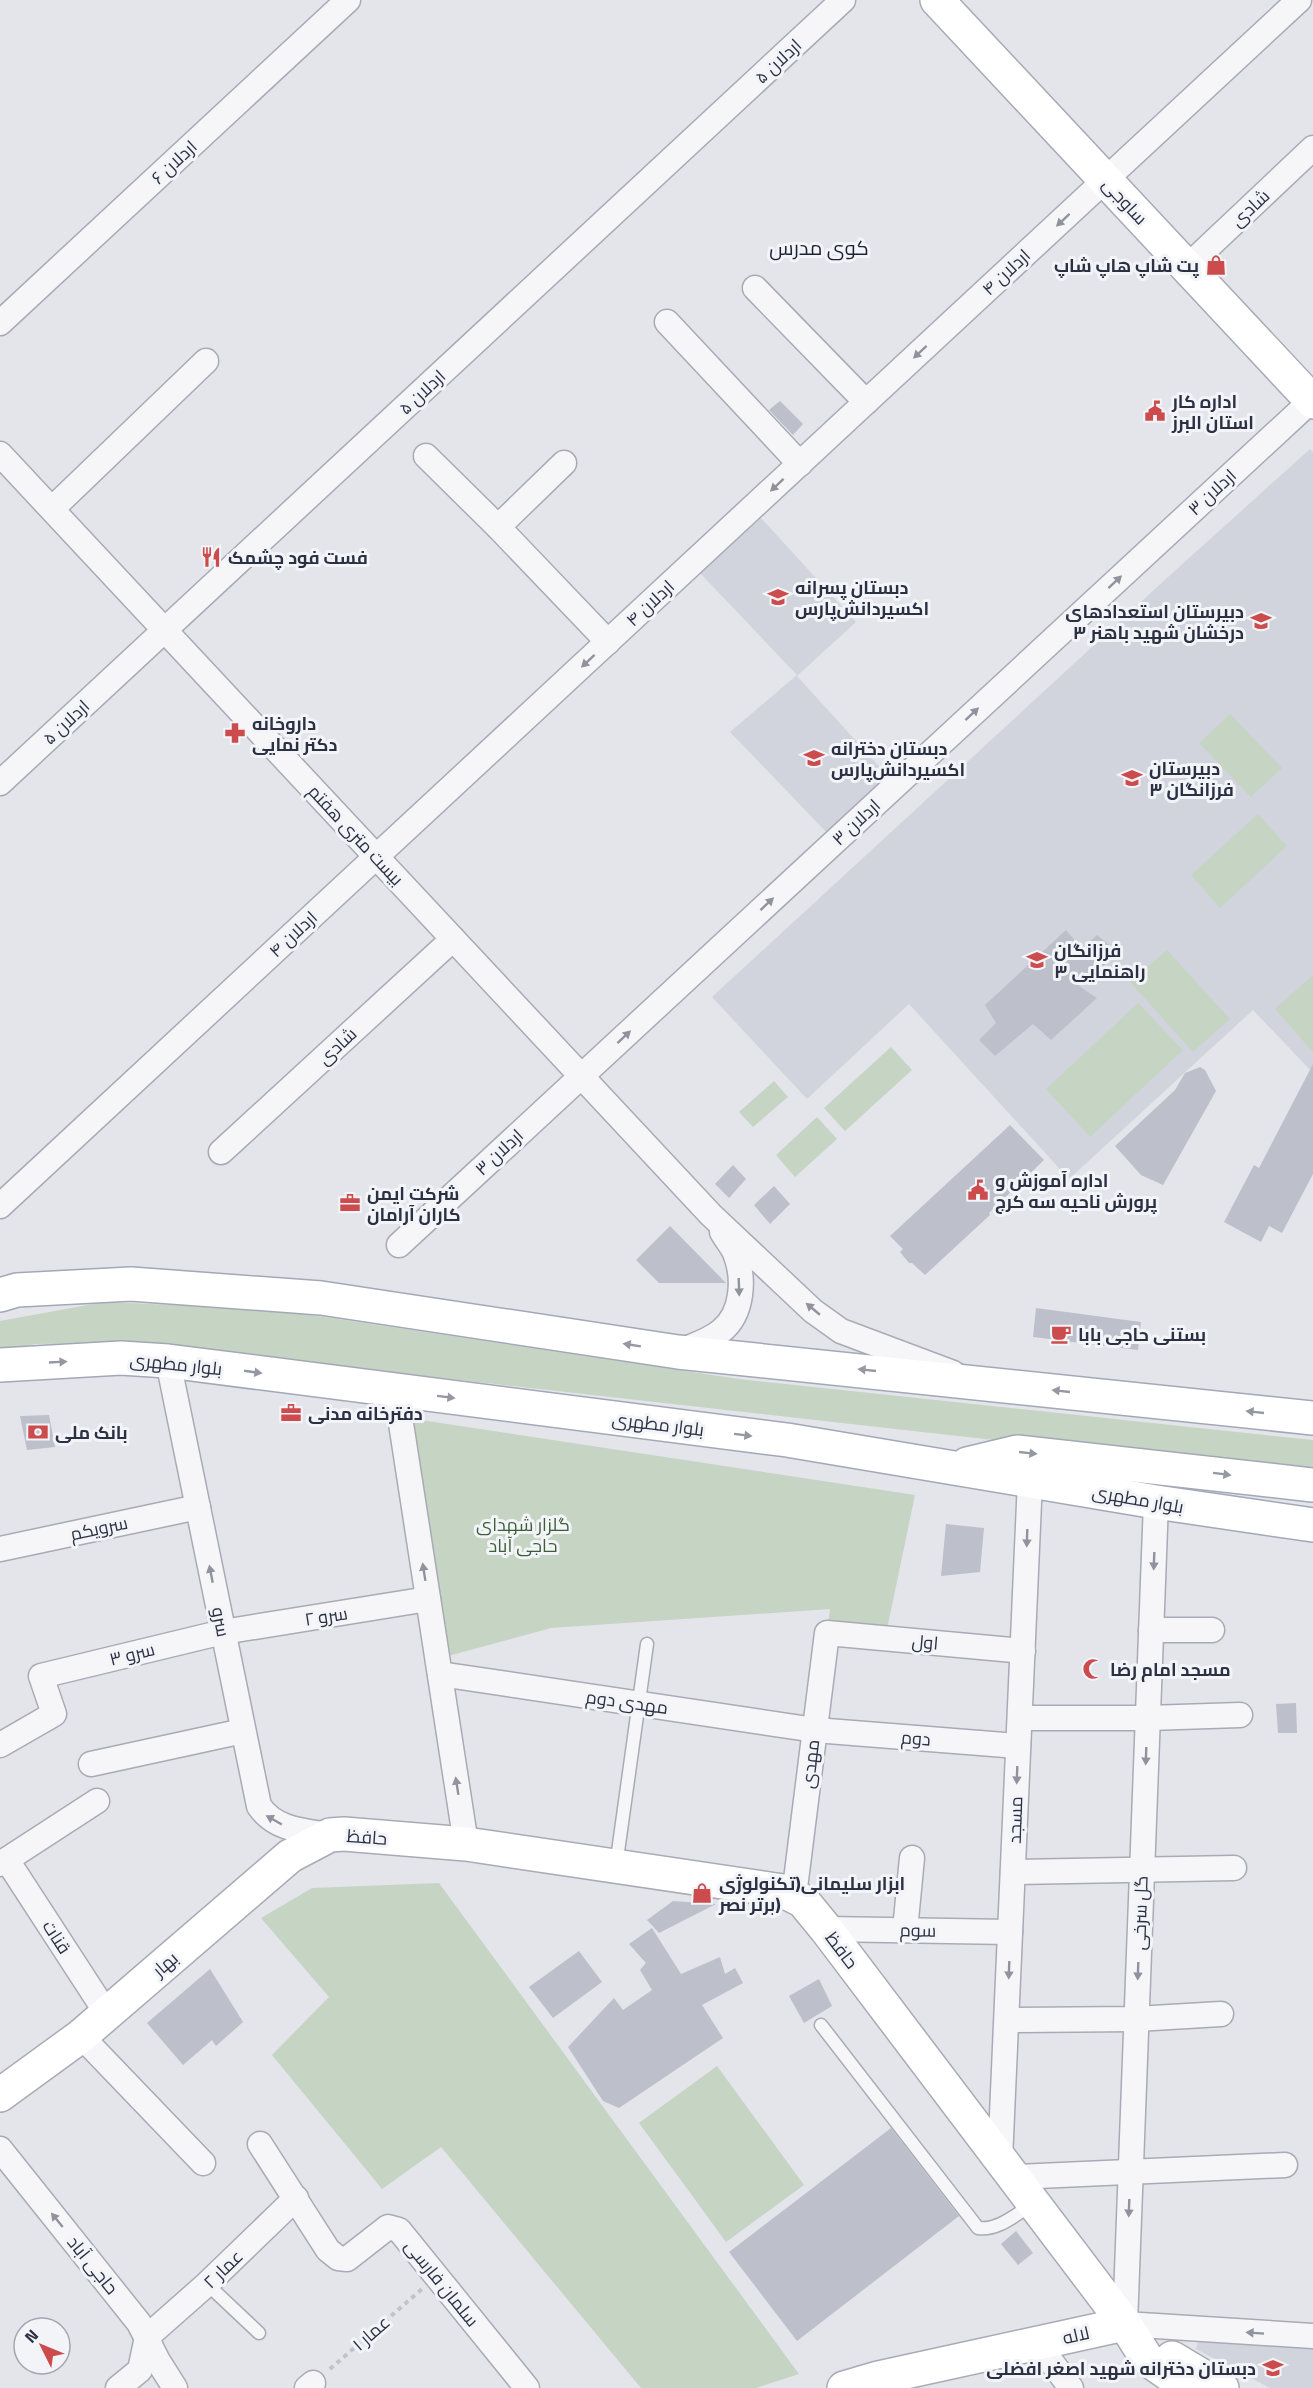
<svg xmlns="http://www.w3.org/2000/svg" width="1313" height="2388" font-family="'Titillium Web',Cairo,sans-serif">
  <rect width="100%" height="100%" fill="#e3e5eb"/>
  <g fill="#d1d4dd">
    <polygon points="1310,449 1313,452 1313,1073 1253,1010 1069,1179 909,1004 807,1099 712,997 1168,577"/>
    <polygon points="761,518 856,622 797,676 896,785 835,841 730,732 797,675 700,573"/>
    <polygon points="1199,2337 1313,2344 1313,2388 1270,2388 1196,2349"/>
  </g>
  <g fill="#c6d4c4">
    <polygon points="1230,714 1282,768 1251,797 1199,743"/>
    <polygon points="1258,814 1287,846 1220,908 1191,875"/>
    <polygon points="1167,950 1230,1019 1193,1052 1130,982"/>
    <polygon points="1313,975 1313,1052 1275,1009"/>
    <polygon points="1138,1003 1183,1050 1090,1137 1046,1089"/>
    <polygon points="891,1047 912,1070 845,1131 824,1108"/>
    <polygon points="774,1081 788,1097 753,1127 739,1112"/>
    <polygon points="817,1117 837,1139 795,1177 776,1155"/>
    <polygon points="104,1302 270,1309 739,1379 1313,1440 1313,1476 131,1343 36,1344 0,1351 0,1321"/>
    <polygon points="414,1419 915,1495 885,1639 827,1633 830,1609 551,1628 437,1659"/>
    <polygon points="439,1883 799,2374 756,2388 641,2388 441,2147 382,2189 272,2055 329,1997 261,1918 312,1888"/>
    <polygon points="717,2066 804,2185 726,2242 639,2123"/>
  </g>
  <g fill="#bdc0ca">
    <polygon points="780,401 803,424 793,435 769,410"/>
    <polygon points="1066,930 1082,949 1097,935 1119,953 1079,986 1097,998 1051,1040 1033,1024 995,1056 979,1040 996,1023 985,1005"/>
    <polygon points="1313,1064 1313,1174 1282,1233 1269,1226 1261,1242 1224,1222 1254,1165 1259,1168"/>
    <polygon points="1200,1067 1205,1070 1216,1091 1163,1185 1141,1175 1115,1146 1175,1090 1185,1073"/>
    <polygon points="1010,1125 1044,1160 989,1213 990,1215 925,1275 912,1263 909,1263 900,1252 903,1249 890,1236"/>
    <polygon points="733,1165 746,1179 729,1198 715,1184"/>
    <polygon points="774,1186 790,1204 770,1224 754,1205"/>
    <polygon points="670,1226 726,1283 659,1283 636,1260"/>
    <polygon points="1036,1308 1141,1322 1138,1350 1033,1337"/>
    <polygon points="49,1415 55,1447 27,1450 20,1416"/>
    <polygon points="946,1524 984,1528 980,1572 941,1576"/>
    <polygon points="1296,1703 1297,1733 1278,1733 1276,1704"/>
    <polygon points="673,1901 716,1904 659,1933 647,1920"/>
    <polygon points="652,1928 681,1974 720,1957 725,1974 735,1968 743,1983 702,2005 723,2038 619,2108 603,2101 568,2047 614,1998 623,2010 652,1990 640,1970 646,1963 629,1944"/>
    <polygon points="579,1951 602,1982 553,2018 529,1987"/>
    <polygon points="210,1969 243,2022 216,2046 212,2040 183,2065 147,2023"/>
    <polygon points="819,1979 832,2006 804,2023 789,1996"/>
    <polygon points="891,2128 959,2216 797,2341 729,2252"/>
    <polygon points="1016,2231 1033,2253 1018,2265 1001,2244"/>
  </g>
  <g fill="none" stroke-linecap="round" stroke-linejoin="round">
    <g stroke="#a8abb5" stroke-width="15">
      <g id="lane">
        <polyline points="616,1866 647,1644"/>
        <path d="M821,2025L978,2228C998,2231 1016,2214 1033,2204"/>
        <polyline points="207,2284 259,2333"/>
      </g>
    </g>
    <g stroke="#a8abb5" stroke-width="27">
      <g id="street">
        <polyline points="1187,267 1313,148"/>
        <polyline points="755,288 866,402"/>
        <polyline points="667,322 800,464"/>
        <polyline points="0,323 348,0"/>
        <polyline points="0,454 711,1215 813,1311 841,1331 953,1373"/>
        <polyline points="426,456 498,527 608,642"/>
        <polyline points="52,509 206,361"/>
        <polyline points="498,527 564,463"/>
        <polyline points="0,783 843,0"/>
        <polyline points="221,1152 453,939"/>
        <polyline points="0,1206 1299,0"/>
        <polyline points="399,1245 1313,399"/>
        <path d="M678,1352C692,1346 709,1341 721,1331C743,1314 745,1278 735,1253C732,1246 726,1239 722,1232"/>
        <path d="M168,1361L259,1806C275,1830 304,1831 330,1835"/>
        <polyline points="396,1391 466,1844"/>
        <polyline points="1156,1502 1125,2324 1313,2336"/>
        <polyline points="0,1549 198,1507"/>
        <polyline points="1151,1630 1212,1630"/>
        <polyline points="440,1674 815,1730 1018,1746"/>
        <polyline points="1020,1718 1148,1718 1240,1715"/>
        <polyline points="0,1745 54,1714 41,1676 223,1632 428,1599"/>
        <polyline points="91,1764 243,1731"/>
        <polyline points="7,1860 107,2014"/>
        <polyline points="0,1864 97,1801"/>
        <polyline points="1013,1872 1234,1868"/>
        <polyline points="794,1896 827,1633 1023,1651"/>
        <polyline points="826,1929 1010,1932"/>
        <polyline points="905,1930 912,1858"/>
        <polyline points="1007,2020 1136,2019 1221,2014"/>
        <polyline points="81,2036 203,2163"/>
        <polyline points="260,2144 328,2250 338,2258 347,2259 388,2227 399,2230 527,2388"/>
        <polyline points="0,2149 139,2323 158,2361 175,2388"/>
        <polyline points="1000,2160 1030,1480"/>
        <polyline points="1015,2177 1285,2165"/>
        <polyline points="1038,2344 1071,2388"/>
        <polyline points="118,2388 140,2370 147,2337 207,2284 296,2198"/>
        <polyline points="307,2388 313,2383"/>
      </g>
    </g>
    <g stroke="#a8abb5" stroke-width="36">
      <g id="secondary">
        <polyline points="937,0 1313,402"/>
        <polyline points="0,2095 81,2036 290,1856 330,1835 344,1834 466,1844 783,1891 803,1901 826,1929 1125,2324 1147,2359 1189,2388"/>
        <polyline points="1172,2358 1222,2388"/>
        <polyline points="844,2388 878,2378 1125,2324"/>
      </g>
    </g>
    <g stroke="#a2a8b6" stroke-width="36">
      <g id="primary">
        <polyline points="0,1295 17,1290 131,1284 321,1298 678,1352 1313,1418"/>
        <polyline points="0,1365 121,1358 168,1361 787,1440 1156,1502 1313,1525"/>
        <polyline points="967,1464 1017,1452 1313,1485"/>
      </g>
    </g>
    <polyline stroke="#c1c3ca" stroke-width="4" stroke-dasharray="4.5 4.5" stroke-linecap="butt" points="330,2369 422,2289"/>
    <use href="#lane" stroke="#f6f6f9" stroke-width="12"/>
    <use href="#street" stroke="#f6f6f9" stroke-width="24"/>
    <use href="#secondary" stroke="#fff" stroke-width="33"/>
    <use href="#primary" stroke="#fff" stroke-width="33"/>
  </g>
  <defs><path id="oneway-solid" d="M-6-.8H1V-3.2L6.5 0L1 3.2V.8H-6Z" transform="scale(1.5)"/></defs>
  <g fill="#90939e">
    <use href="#oneway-solid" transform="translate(1063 220) rotate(137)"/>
    <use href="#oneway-solid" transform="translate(920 352) rotate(137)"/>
    <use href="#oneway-solid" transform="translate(777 485) rotate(137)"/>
    <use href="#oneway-solid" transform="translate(1115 582) rotate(-43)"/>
    <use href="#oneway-solid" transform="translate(588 661) rotate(137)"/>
    <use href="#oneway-solid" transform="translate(972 714) rotate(-43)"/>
    <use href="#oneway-solid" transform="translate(767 904) rotate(-43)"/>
    <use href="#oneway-solid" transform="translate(624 1037) rotate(-43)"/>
    <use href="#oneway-solid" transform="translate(739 1287) rotate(88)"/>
    <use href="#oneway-solid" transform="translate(813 1309) rotate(-140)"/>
    <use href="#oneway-solid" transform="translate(1027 1538) rotate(92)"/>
    <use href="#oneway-solid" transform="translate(1154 1561) rotate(92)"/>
    <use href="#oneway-solid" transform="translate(424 1572) rotate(-99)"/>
    <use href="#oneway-solid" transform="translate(211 1574) rotate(-101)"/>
    <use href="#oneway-solid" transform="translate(1146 1756) rotate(92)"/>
    <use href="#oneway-solid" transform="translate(1017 1775) rotate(92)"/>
    <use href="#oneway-solid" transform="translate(457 1786) rotate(-99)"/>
    <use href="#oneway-solid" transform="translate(274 1820) rotate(-150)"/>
    <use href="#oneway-solid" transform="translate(1009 1970) rotate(92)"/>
    <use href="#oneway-solid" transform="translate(1138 1971) rotate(92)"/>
    <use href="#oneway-solid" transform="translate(1129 2208) rotate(92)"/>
    <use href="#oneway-solid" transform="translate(57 2220) rotate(-129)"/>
    <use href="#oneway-solid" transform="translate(1255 2333) rotate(-176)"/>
  </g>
  <g fill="#9598a1">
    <use href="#oneway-solid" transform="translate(632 1345) rotate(-171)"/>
    <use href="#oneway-solid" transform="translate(58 1362) rotate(-3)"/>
    <use href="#oneway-solid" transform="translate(867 1370) rotate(-174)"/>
    <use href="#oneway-solid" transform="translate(253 1372) rotate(8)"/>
    <use href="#oneway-solid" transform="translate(1061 1391) rotate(-174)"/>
    <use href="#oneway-solid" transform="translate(446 1397) rotate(7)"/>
    <use href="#oneway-solid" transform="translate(1255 1412) rotate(-174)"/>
    <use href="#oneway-solid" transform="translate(743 1435) rotate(7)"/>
    <use href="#oneway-solid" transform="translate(1028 1453) rotate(6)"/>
    <use href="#oneway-solid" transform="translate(1222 1474) rotate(7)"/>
  </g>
  <defs>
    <g id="shop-bare" transform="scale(1.62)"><path d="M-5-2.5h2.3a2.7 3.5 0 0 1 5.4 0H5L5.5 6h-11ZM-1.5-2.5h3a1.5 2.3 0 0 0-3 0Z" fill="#cc4c4e" stroke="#f3f4f8" stroke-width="2.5" paint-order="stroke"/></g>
    <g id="civic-bare" transform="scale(1.62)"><path d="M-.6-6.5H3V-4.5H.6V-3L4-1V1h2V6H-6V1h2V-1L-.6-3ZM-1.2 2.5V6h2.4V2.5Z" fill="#cc4c4e" stroke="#f3f4f8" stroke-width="2.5" paint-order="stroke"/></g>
    <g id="restaurant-bare" transform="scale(1.62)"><path d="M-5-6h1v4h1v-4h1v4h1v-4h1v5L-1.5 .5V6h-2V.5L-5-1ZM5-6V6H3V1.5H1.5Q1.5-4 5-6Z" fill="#cc4c4e" stroke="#f3f4f8" stroke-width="2.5" paint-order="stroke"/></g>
    <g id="school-bare" transform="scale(1.62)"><path d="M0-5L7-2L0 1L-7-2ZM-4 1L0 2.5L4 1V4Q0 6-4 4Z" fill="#cc4c4e" stroke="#f3f4f8" stroke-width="2.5" paint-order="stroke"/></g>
    <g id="pharmacy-bare" transform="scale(1.62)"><path d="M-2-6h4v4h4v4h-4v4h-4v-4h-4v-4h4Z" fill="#cc4c4e" stroke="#f3f4f8" stroke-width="2.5" paint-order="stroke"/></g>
    <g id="office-bare" transform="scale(1.62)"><path d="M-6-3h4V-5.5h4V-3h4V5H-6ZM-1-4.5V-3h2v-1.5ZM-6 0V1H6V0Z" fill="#cc4c4e" stroke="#f3f4f8" stroke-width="2.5" paint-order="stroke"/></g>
    <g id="cafe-bare" transform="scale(1.62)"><path d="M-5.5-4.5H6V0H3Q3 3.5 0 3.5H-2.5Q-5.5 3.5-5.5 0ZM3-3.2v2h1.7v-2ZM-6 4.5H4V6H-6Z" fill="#cc4c4e" stroke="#f3f4f8" stroke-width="2.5" paint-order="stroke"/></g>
    <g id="bank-bare" transform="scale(1.62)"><path d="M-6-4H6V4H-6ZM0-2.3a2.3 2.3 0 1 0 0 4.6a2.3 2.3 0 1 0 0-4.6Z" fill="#cc4c4e" stroke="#f3f4f8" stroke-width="2.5" paint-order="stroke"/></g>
    <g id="mosque-bare" transform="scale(1.62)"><path d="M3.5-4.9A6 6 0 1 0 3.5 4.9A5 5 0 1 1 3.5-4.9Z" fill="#cc4c4e" stroke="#f3f4f8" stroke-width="2.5" paint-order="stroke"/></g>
  </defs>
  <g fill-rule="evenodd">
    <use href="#shop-bare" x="1216" y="265"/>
    <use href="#civic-bare" x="1155" y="411"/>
    <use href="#restaurant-bare" x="211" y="557"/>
    <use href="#school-bare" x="778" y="597"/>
    <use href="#school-bare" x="1261" y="621"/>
    <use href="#pharmacy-bare" x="235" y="733"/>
    <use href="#school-bare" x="814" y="758"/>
    <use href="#school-bare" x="1132" y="778"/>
    <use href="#school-bare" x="1037" y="960"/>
    <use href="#civic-bare" x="978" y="1190"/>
    <use href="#office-bare" x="350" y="1203"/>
    <use href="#cafe-bare" x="1061" y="1334"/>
    <use href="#office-bare" x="291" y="1413"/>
    <use href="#bank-bare" x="38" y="1432"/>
    <use href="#mosque-bare" x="1093" y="1669"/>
    <use href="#shop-bare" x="702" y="1893"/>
    <use href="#school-bare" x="1273" y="2368"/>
  </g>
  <g text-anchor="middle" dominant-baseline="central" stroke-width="6" stroke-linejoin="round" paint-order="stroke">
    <g font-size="18" fill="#2b3043" stroke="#f3f4f8">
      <text transform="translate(778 61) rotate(-43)">اردلان ۵</text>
      <text transform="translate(174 162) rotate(-43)">اردلان ۶</text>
      <text transform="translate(1125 201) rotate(47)">ساوجی</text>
      <text transform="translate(1250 208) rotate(-43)">شادی</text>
      <text transform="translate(1006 272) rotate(-43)">اردلان ۴</text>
      <text transform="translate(422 392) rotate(-43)">اردلان ۵</text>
      <text transform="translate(1212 492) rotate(-43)">اردلان ۳</text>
      <text transform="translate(650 603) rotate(-43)">اردلان ۴</text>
      <text transform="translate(66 722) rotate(-43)">اردلان ۵</text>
      <text transform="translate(856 822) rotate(-43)">اردلان ۳</text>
      <text transform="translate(356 835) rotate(47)">بیست متری هفتم</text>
      <text transform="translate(293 934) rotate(-43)">اردلان ۴</text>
      <text transform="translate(337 1046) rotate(-43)">شادی</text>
      <text transform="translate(499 1152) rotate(-43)">اردلان ۳</text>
      <text transform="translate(176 1364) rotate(6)">بلوار مطهری</text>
      <text transform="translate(658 1424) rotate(7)">بلوار مطهری</text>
      <text transform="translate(1138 1499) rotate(10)">بلوار مطهری</text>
      <text transform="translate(99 1528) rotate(-12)">سرویکم</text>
      <text transform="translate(326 1616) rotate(-9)">سرو ۲</text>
      <text transform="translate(221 1622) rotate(79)">سرو</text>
      <text transform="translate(925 1642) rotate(5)">اول</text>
      <text transform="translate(132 1654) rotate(-14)">سرو ۳</text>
      <text transform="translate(627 1702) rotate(8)">مهدی دوم</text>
      <text transform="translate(916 1738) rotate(5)">دوم</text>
      <text transform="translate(810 1764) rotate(-83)">مهدی</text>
      <text transform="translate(1015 1820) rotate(-88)">مسجد</text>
      <text transform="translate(367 1837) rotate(4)">حافظ</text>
      <text transform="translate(1140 1913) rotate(-88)">گل سرخی</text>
      <text transform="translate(918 1930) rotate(1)">سوم</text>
      <text transform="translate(57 1937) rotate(57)">قنات</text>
      <text transform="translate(842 1950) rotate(53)">حافظ</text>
      <text transform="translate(165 1964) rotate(-41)">بهار</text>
      <text transform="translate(93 2265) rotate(51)">حاجی آباد</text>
      <text transform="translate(223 2269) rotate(-44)">عمار ۲</text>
      <text transform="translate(442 2283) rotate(51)">سلمان فارسی</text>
      <text transform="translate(371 2333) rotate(-41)">عمار ۱</text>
      <text transform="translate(1076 2335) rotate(-13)">لاله</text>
    </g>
    <g font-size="18" font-weight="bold" fill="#2b3043" stroke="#f3f4f8" text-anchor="start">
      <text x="1199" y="265" text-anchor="end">پت شاپ هاپ شاپ</text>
      <text x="1172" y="401">اداره کار<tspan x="1172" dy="21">استان البرز</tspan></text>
      <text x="228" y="557">فست فود چشمک</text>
      <text x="795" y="587">دبستان پسرانه<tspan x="795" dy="21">اکسیر‌دانش‌پارس</tspan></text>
      <text x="1244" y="611" text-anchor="end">دبیرستان استعدادهای<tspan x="1244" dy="21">درخشان شهید باهنر ۳</tspan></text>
      <text x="252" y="723">داروخانه<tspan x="252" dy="21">دکتر نمایی</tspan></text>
      <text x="831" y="748">دبستان دخترانه<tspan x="831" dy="21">اکسیردانش‌پارس</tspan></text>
      <text x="1149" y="768">دبیرستان<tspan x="1149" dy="21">فرزانگان ۳</tspan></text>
      <text x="1054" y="950">فرزانگان<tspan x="1054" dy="21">۳ راهنمایی</tspan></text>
      <text x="995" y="1180">اداره آموزش و<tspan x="995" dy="21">پرورش ناحیه سه کرج</tspan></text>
      <text x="367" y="1193">شرکت ایمن<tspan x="367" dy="21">کاران آرامان</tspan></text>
      <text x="1078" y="1334">بستنی حاجی بابا</text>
      <text x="308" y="1413">دفترخانه مدنی</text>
      <text x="55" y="1432">بانک ملی</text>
      <text x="1110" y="1669">مسجد امام رضا</text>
      <text x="719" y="1883">ابزار سلیمانی(تکنولوژی<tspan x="719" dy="21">برتر نصر)</tspan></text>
      <text x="1256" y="2368" text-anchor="end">دبستان دخترانه شهید اصغر افضلی</text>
    </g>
    <g font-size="18" fill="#3b5e38" stroke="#f3f4f8">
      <text x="523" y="1524">گلزار شهدای<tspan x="523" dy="21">حاجی آباد</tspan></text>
    </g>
    <g font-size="20" fill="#1d2234" stroke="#f3f4f8">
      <text x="819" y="247">کوی مدرس</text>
    </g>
  </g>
  <g transform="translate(42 2346) rotate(313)"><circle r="28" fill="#f3f4f8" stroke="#a3a6b0" stroke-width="1.5"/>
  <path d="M0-4.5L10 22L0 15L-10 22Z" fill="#cc4c4e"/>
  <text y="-9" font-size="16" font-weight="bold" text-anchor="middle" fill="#2b3043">N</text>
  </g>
</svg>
